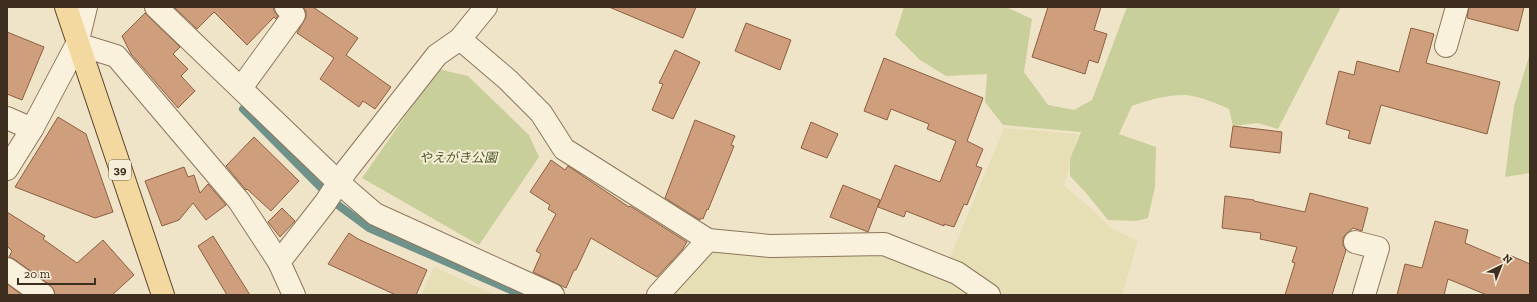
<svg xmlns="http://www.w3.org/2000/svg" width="1537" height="302" font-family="'Zilla Slab','Noto Sans JP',serif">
  <rect width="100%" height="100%" fill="#f0e4c8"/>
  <g fill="#e6deb5">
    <polygon points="1004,128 1078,134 1064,186 1091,208 1111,228 1138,241 1122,295 998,295 947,264"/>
    <polygon points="717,250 857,252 896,260 972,291 976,295 668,295 710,252"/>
    <polygon points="434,267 495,295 421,295"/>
  </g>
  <g fill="#c9cf9b">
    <path d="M904,7H1006L1032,19L1024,72L1048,105L1074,110L1092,100L1127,7H1341L1278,129L1258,123L1233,126L1229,109C1219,104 1195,95 1184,95C1166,95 1148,100 1132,106L1119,134L1156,147L1155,187L1148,218L1136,221L1108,220L1086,193L1070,176V159L1081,132L1003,125L985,102L987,74L946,76L920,60L895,35Z"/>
    <polygon points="1530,53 1530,173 1505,177 1514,106"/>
    <polygon points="438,69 468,76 529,135 539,157 479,245 362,178"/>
  </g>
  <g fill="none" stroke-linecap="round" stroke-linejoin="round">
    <polyline stroke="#6f938a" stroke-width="8" points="243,109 338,205 369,228 522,295"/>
  </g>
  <g fill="#cf9f7d" stroke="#8d5f41">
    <polygon points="174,7 274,7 274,11 278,16 276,19 274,17 247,45 214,12 197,29"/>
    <polygon points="303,7 313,7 358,38 346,55 391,87 375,109 363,101 359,107 320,79 334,58 297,33 306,17 306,11"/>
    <polygon points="609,7 696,7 683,38"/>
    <polygon points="1048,7 1101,7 1094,30 1107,34 1098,63 1089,60 1085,74 1032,57"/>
    <polygon points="1469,7 1524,7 1518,31 1467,18"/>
    <polygon points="145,13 180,47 173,54 188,69 181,76 195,91 178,108 131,54 122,36"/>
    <polygon points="746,23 791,40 780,70 735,51"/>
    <polygon points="1411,28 1434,34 1426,63 1500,82 1487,134 1381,105 1370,144 1348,138 1350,131 1326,124 1339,71 1354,75 1357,61 1399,72"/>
    <polygon points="7,32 44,47 22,100 7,94"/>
    <polygon points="675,50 700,62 673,119 652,110 663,84 659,83"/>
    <polygon points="884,58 983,98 967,141 983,149 976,166 982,168 967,205 964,204 954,227 944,224 944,226 906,211 904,217 878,207 895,165 940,182 956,141 927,129 929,124 891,109 887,120 864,111"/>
    <polygon points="58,117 86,134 113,212 95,218 15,187"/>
    <polygon points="695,120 735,136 731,145 734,146 708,210 707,209 703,219 701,218 700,220 665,198"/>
    <polygon points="811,122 838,134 827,158 801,148"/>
    <polygon points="1233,126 1282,132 1280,153 1230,147"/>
    <polygon points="254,137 299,181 271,211 247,189 246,190 226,166"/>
    <polygon points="551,160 565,170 568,166 629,207 630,206 687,242 682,250 657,277 591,238 576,270 574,270 566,288 533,272 541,254 536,251 556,214 548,209 550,205 530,192"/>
    <polygon points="184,167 188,177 194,175 200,193 208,184 226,205 206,220 193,203 179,220 162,226 145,181"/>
    <polygon points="843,185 880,200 868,232 830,217"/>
    <polygon points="1310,193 1368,208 1362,231 1353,228 1346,234 1343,238 1343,245 1346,250 1332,295 1285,295 1295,263 1292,262 1297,247 1260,239 1261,233 1222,228 1225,196 1254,200 1254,201 1305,212"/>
    <polygon points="282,208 295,221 280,237 268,222"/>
    <polygon points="7,212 45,236 43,239 77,263 103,240 134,275 112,295 55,295 54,290 50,285 14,259 9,257 12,251 7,246"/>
    <polygon points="1435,221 1468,230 1465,243 1505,260 1507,254 1530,264 1530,295 1487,295 1448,279 1444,295 1397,295 1405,264 1422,268"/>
    <polygon points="349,233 358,239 427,270 416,295 396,295 328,264"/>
    <polygon points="213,236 250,295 227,295 198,246"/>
    <polygon points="7,284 22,295 7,295"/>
  </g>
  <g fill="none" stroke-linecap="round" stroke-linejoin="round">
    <g stroke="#8d765c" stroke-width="24">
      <g id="minor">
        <polyline points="156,7 338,182 375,214 553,295"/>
        <polyline points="460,39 486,7"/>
        <polyline points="77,44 116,56 239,201 279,262 294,295"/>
        <polyline points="1446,46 1457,7"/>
        <polyline points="241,88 294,15 286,7"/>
        <polyline points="7,118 32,129"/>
        <polyline points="7,169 32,129 77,44 86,7"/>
        <polyline points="1355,242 1378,248 1364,295"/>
        <polyline points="279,262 325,203 346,171 437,55 460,39 508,80 541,113 564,149 708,240"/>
        <polyline points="7,269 43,295"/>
        <polyline points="658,295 708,240 770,246 884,244 957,273 989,295"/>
      </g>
    </g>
    <g stroke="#5b4430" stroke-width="24">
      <polyline id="major" points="66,7 163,295"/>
    </g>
    <use href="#minor" stroke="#faf1dc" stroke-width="22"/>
    <use href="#major" stroke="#f3d9a0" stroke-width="22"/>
  </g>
  <g text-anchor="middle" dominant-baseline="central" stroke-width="4" stroke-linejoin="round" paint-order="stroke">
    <rect fill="#f7eed8" stroke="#756857" stroke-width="1" x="109" y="160" width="22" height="20" rx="3"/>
    <g font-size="12" font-weight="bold" fill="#3d2e20">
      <text x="120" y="170">39</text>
    </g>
    <g font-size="13" font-style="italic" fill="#4d5a26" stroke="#f7eed8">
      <text x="458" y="157">やえがき公園</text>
    </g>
  </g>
  <rect width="1537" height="302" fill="none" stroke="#3d2e20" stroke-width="16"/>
  <g transform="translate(1501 266) rotate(43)" stroke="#f7eed8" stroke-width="3" paint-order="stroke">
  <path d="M0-3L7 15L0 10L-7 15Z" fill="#3d2e20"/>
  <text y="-6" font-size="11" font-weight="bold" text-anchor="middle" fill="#3d2e20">N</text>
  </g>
  <path d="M18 278v6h77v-6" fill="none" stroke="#3d2e20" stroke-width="2"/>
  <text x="24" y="278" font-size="12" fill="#3d2e20" stroke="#f7eed8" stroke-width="3" paint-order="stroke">20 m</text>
</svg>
